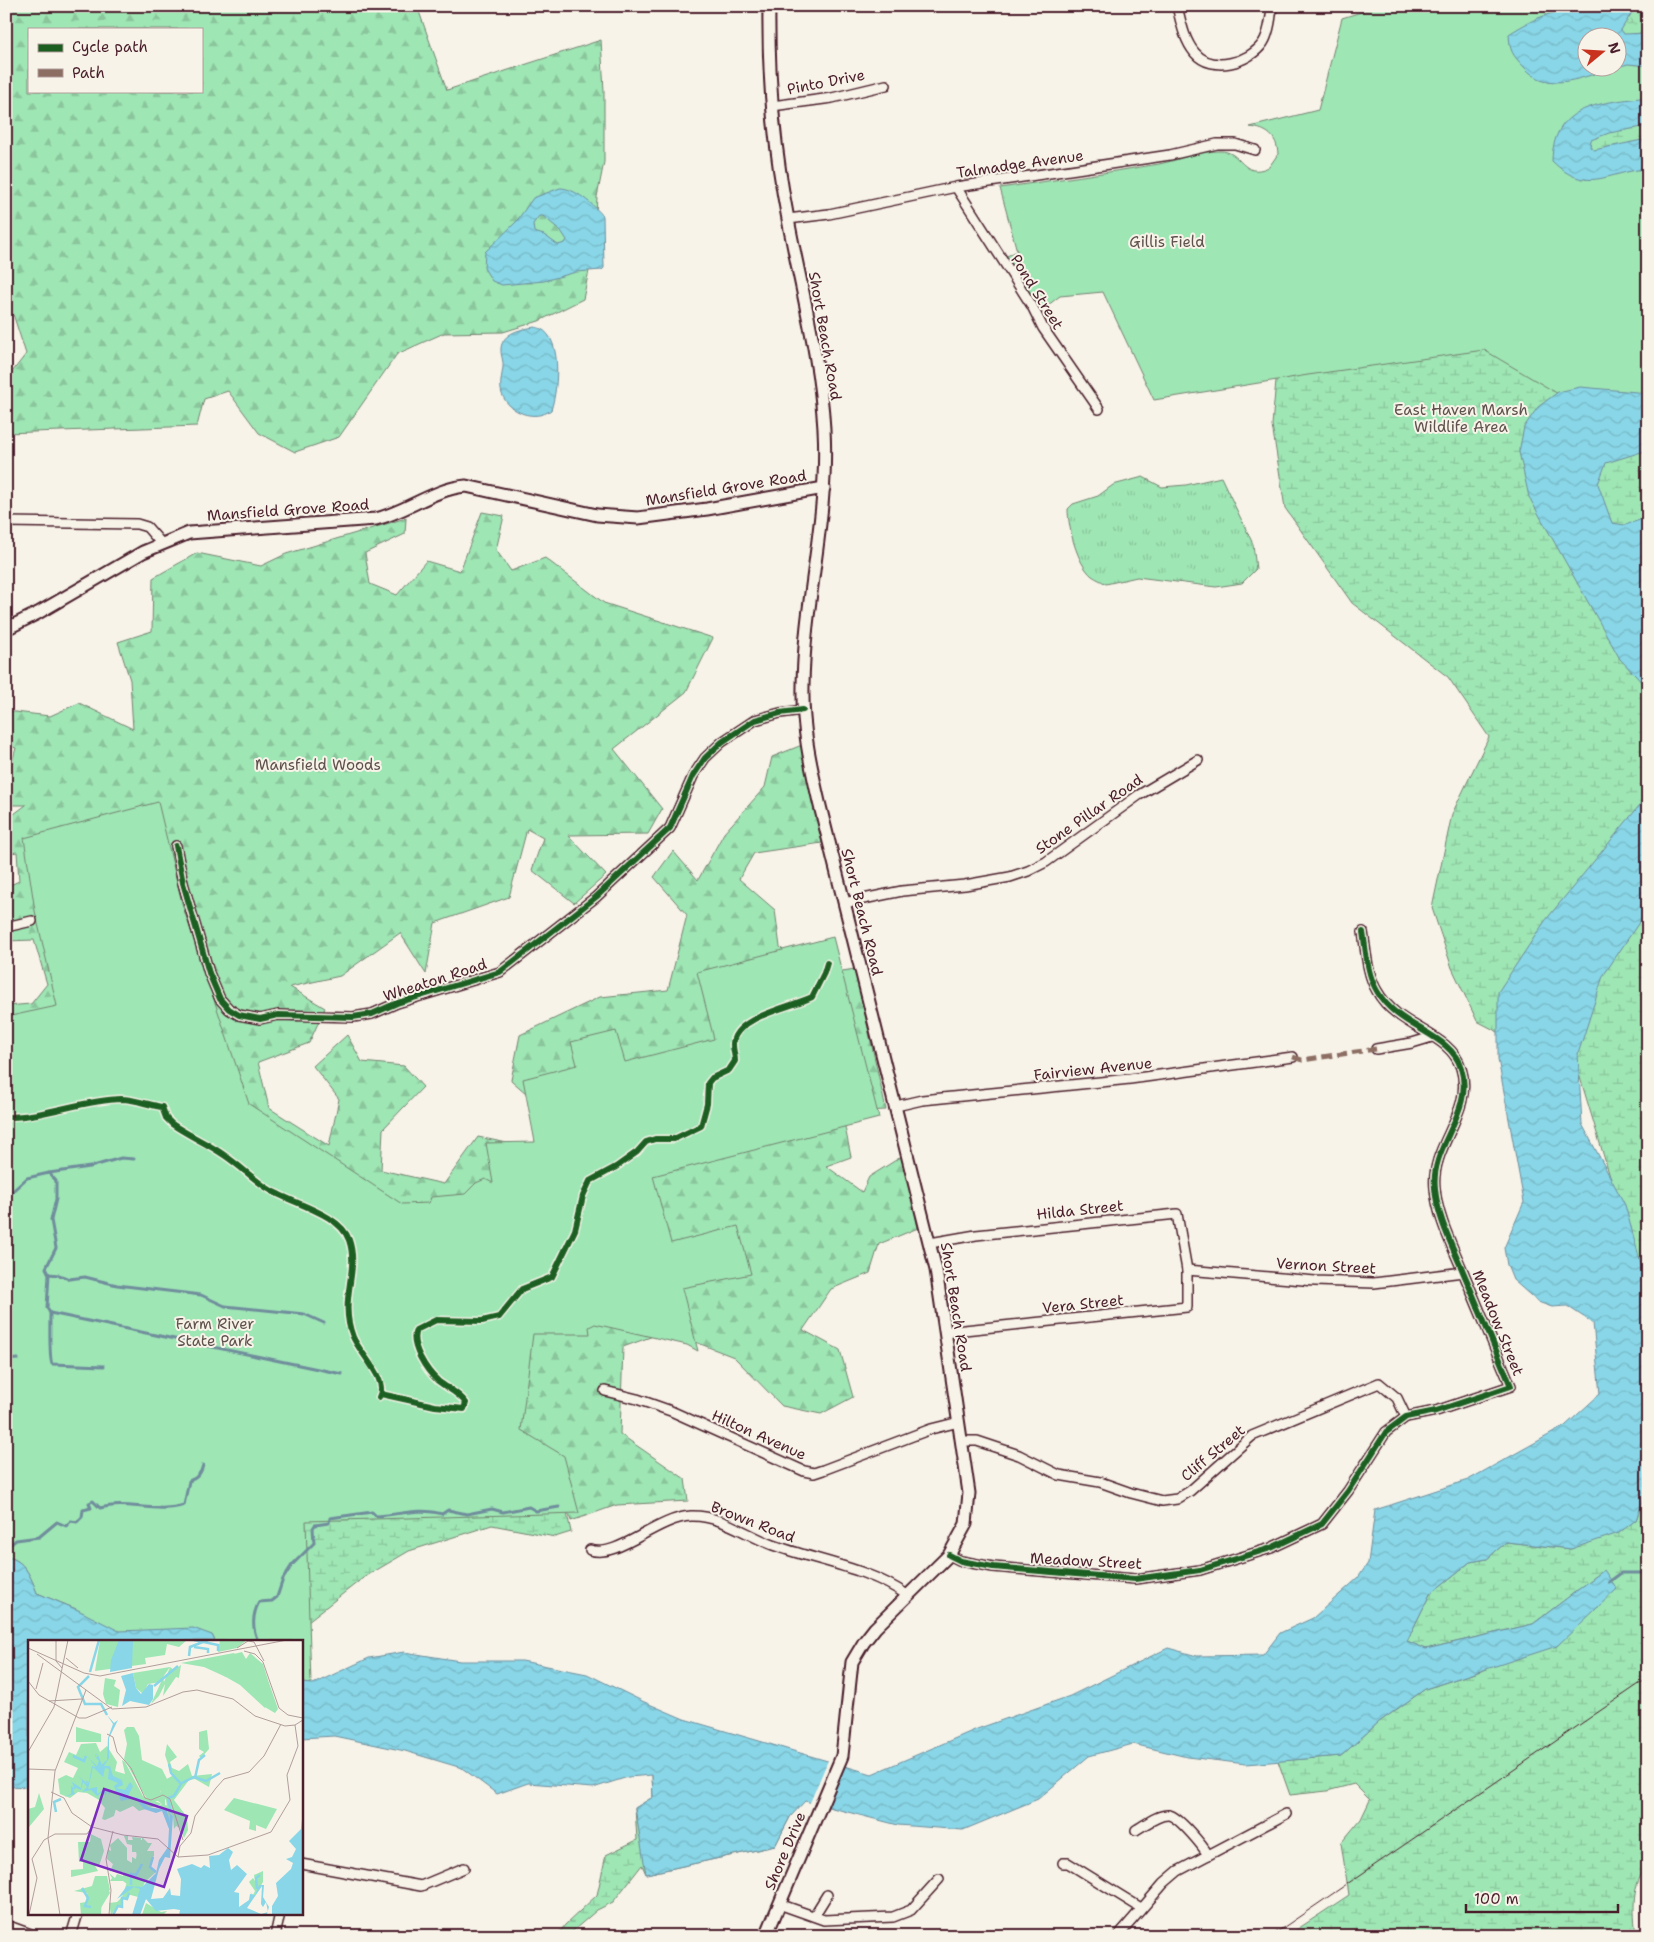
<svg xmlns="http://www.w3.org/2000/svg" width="1654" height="1942" font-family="'Shantell Sans',sans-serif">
  <defs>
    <pattern id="grass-tufts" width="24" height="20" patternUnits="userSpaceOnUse" patternTransform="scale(1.25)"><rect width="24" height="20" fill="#9ee6b4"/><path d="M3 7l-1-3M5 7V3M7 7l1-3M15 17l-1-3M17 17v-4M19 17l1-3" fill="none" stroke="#8ac59b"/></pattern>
    <pattern id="forest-firs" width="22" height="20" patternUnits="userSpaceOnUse" patternTransform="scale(1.25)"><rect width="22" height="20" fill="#9ee6b4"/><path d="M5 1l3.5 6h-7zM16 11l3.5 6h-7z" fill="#8ac59b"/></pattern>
    <pattern id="wetland-marsh" width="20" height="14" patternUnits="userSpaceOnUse" patternTransform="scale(1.25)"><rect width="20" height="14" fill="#9ee6b4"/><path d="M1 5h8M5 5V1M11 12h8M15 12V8" fill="none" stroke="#8ac59b"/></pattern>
    <pattern id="water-waves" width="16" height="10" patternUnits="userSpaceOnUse" patternTransform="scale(1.25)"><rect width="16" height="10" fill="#88d6e7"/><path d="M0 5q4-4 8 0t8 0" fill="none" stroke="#77b7c6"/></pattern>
  </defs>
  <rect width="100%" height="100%" fill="#f7f3e8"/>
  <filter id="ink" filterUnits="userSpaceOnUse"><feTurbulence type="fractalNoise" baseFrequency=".02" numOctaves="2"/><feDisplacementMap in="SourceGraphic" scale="10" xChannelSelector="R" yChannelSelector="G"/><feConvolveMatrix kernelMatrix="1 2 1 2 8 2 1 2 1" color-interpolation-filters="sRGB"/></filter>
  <g filter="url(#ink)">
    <path fill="url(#grass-tufts)" stroke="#748270" d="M1143,477L1162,487L1186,485L1221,477L1253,544L1256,569L1242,583L1216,587L1137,577L1106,584C1102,581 1096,579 1092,576C1077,564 1068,527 1068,509L1073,504L1098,496L1113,485Z"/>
    <g fill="url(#forest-firs)" stroke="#748270" fill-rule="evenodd">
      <path d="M6,6H417L447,90L601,40L604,91V162L597,197L594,247L583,299L539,321L503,332L444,333L397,354L339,437L295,452L259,433L228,391L204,399L197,426L6,433V380L26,354L13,314L6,315ZM29,29H201V91H29Z"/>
      <polygon points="482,512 504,516 496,550 511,571 545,558 604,603 713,638 686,692 614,749 662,809 648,834 568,835 606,875 574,903 532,870 543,838 527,829 509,897 435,923 426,974 400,933 340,976 290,987 325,1008 309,1043 258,1062 269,1108 329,1146 339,1099 313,1066 347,1035 362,1062 404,1066 423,1087 383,1129 381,1170 444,1184 478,1137 556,1153 551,1115 511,1080 520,1035 600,997 668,990 687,915 654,877 673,851 698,880 724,833 765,787 772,757 802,745 822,843 754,853 739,879 775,910 780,947 810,976 855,969 886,1110 842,1112 851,1157 826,1166 862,1192 869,1177 904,1155 918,1228 879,1244 870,1273 831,1289 803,1330 840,1350 853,1397 821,1414 782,1406 734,1357 667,1331 623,1347 620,1434 685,1479 688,1501 617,1505 571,1521 559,1484 6,1180 6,1006 31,1004 47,984 34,940 6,941 6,887 19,881 17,852 6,854 6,820 26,805 6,805 6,773 9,772 16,748 6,745 6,711 50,716 79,703 133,729 130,680 118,642 152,631 153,578 197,553 261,566 286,554 406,518 405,534 365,553 370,584 397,595 426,561 460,571"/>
    </g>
    <g fill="url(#wetland-marsh)" stroke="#748270" fill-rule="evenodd">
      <path d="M1387,6H1648V1273L1640,1263L1611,1180L1579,1074L1477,1021L1452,968L1432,908L1452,814L1489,737L1448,677L1352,603L1285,508L1272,425L1286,269ZM1586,38H1616V68H1586Z"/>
      <polygon points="563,1494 571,1532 555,1537 492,1525 409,1551 363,1578 303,1625 298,1641 258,1519"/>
      <path d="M1644,1498L1648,1500V1864C1631,1886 1633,1909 1636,1936H1287L1349,1895L1341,1843L1361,1819L1370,1800L1354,1784L1327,1791L1290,1795L1278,1761L1341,1756L1379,1722L1425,1689L1487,1669L1604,1570L1533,1624L1426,1649L1407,1641L1430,1594L1470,1562L1487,1559L1506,1542L1571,1549L1636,1520Z"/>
      <polygon points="652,1774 790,1817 775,1846 646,1874 642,1865 613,1902 597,1910 567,1936 557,1936 565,1925 597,1895 606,1855 637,1840 635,1808 653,1797"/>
    </g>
    <g fill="#9ee6b4" stroke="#748270">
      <path d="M1380,6H1601L1539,72L1616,68L1617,62L1648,60V98L1559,147L1648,170V395L1577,405L1484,350L1308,375L1154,400L1103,292L1060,296L1039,312L1005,257L1017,251L1000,188C1053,180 1106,173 1159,164C1179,160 1199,151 1219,151C1243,150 1241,180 1269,167L1278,154C1277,136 1267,129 1250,127L1318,110L1342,18Z"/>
      <path d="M158,802L183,907L249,1104L402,1204L429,1203L431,1197L465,1194L476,1183L485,1179L493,1183L486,1143L535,1142L523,1079L577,1065L571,1042L616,1031L625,1062L714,1039L697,972L833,937L879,1118L653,1176L671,1243L738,1226L751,1274L682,1288L698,1351L687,1345L595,1324L589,1327L590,1334H533L521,1430L564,1456L579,1513L306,1521L311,1684L301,1683V1641H215L212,1635L118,1633L76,1609L37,1593C31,1578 25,1559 6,1557V1017L57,1006L35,911L24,838Z"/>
      <polygon points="1648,1446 1648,1500 1644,1498"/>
    </g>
    <g fill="url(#water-waves)" stroke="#6f8d9c" fill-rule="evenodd">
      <path d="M1586,6H1636L1621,30L1624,34L1648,33V66L1628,64L1617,67L1616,38H1586V68H1615C1585,75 1549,96 1524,67C1512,54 1510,52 1509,34C1537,16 1554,11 1586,6Z"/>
      <path d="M1648,97V126L1609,133L1591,140L1590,147L1594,150L1642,140L1648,141V169C1607,171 1588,196 1552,161C1553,103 1603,103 1648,97Z"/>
      <path d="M560,188C575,188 594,205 603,216L604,268L602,270L576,272L544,281L502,285L492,281L484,268L485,252L516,222L533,198ZM539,216H543L561,231L567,240L565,243L558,245L544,235L534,232L533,224Z"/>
      <path d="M535,327C564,331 558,390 551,410C535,422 509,413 502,394C499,385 502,376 503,367C504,361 500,354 501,348C503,332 522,329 535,327Z"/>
      <polygon points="1580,387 1648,393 1648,450 1606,463 1598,484 1612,523 1625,525 1648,517 1648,689 1620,659 1529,497 1519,452 1524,427 1538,407 1558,392"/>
      <polygon points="1648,795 1648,909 1603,976 1578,1054 1582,1124 1625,1205 1648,1290 1648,1446 1644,1498 1636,1520 1619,1533 1571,1549 1506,1542 1487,1559 1470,1562 1430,1594 1407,1641 1426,1649 1533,1624 1604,1570 1617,1589 1557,1646 1425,1689 1379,1722 1341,1756 1246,1764 1187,1757 1133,1744 1089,1756 1038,1799 963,1830 898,1825 805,1801 790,1817 775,1846 646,1874 635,1808 653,1797 652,1775 628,1777 593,1788 528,1783 497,1794 462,1768 405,1751 334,1736 301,1738 301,1683 313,1684 369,1658 404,1652 460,1661 522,1661 587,1674 642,1701 684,1719 872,1774 977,1729 1070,1696 1168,1648 1197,1656 1263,1655 1280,1633 1313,1618 1358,1578 1368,1563 1375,1510 1468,1480 1565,1426 1600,1394 1593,1323 1567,1306 1552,1307 1538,1302 1513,1280 1507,1265 1504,1248 1524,1202 1498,1059 1498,992 1545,921"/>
      <path d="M6,1557C25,1559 31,1578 37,1593L76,1609L119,1631L193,1628L212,1635L215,1641H29V1787L6,1786Z"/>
    </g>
    <polygon fill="#f7f3e8" points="829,1758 846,1763 827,1809 809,1805"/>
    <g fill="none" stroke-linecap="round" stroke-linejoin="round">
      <g stroke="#6f8d9c" stroke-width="3">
        <polyline points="49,1173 90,1167 121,1158 134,1159"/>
        <polyline points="6,1197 27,1178 49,1173 56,1181 56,1199 51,1220 56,1248 46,1268 49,1274 59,1275 69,1279 85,1277 117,1285 201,1295 225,1306 304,1314 324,1323"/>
        <polyline points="49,1274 47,1308 50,1313 342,1374"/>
        <path d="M50,1313C50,1323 49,1358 52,1364L104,1366"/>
        <polyline points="6,1360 18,1359"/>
        <path d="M6,1548L16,1540L39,1537L57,1522L66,1526L71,1521L77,1522L82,1517L83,1510L91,1508L89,1503L93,1501L100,1508C127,1500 156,1514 184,1505L189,1481C197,1478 201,1474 203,1465"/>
        <polyline points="1609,1582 1621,1573 1648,1573"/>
        <path d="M258,1641C252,1628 252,1615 259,1602L272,1601L277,1597L283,1579L292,1565L314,1543L313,1528L315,1525L329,1523L330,1518L372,1512L376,1516C398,1515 420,1507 442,1514L448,1510L467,1514L492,1509L503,1512L529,1507L536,1511L559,1507"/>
      </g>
      <g stroke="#4a1f2b" stroke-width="12">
        <g id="street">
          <path d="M1177,6C1181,22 1184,40 1195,53C1212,73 1249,63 1263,43C1269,34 1271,18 1272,6"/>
          <polyline points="772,106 832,98 886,85"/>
          <polyline points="956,187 1032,306 1043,328 1099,409"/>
          <polyline points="788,219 829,214 956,187 1170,155 1217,144 1235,144 1255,150"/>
          <polyline points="6,522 137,524 147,527 161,543"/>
          <polyline points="176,846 183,883 209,973 220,999 229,1009 239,1015 260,1019 278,1015 353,1017 372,1014 397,1003 500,972 596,897 670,828 693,776 705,758 722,742 755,720 780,713 803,710"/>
          <polyline points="844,903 902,891 965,885 1010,877 1028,871 1046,862 1139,795 1198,760"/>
          <polyline points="6,927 32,921"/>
          <polyline points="1376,1049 1412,1043 1432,1037"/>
          <polyline points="896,1106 922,1100 1130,1079 1293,1057"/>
          <polyline points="930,1243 976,1235 1177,1214 1187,1270 1187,1307 945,1332"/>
          <polyline points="1187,1270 1315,1281 1374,1283 1463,1272"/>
          <polyline points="605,1391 637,1399 671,1411 804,1471 814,1473 823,1470 931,1429 959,1422"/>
          <polyline points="962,1441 977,1441 1019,1455 1059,1475 1100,1482 1131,1493 1162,1501 1177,1499 1190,1491 1252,1436 1379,1383 1397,1398 1406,1417"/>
          <path d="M590,1550C618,1559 656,1518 691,1516C721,1515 746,1535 773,1545C817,1561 869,1568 907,1595"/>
          <path d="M949,1555L961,1561L993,1567L1135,1579L1200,1570L1271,1548L1322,1524L1348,1491L1386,1432L1406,1417L1436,1411L1511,1386C1495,1349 1480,1311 1464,1274C1453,1247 1437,1217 1435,1188C1430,1145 1475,1112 1461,1068C1450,1032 1398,1029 1377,991C1367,974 1366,951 1363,932"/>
          <path d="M1136,1830C1145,1825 1158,1814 1169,1815C1179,1817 1203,1846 1208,1855"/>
          <polyline points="1063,1863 1068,1863 1141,1908"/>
          <polyline points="301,1864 421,1886 464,1868"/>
          <polyline points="779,1904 824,1920 893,1917 911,1910 939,1879"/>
          <polyline points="814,1916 827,1895"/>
          <polyline points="6,1925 36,1936"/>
          <polyline points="71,1936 78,1913"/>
          <polyline points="275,1936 280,1913"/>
          <polyline points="1118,1936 1164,1883 1178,1871 1286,1814"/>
        </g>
      </g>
      <g stroke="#4a1f2b" stroke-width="15">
        <g id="secondary">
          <path d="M6,629L38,613L143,552L189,533L376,519C408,511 433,489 466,486L597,515L638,518L707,509L824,488"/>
          <path d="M766,1936L842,1756L852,1662L864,1642L875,1628L949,1555L966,1524L969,1493L936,1270L819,802C810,763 802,726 803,686C804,600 829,516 824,429C820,357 801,289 788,219C774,148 768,78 769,6"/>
        </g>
      </g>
      <use href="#street" stroke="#f7f3e8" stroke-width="9"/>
      <use href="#secondary" stroke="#f7f3e8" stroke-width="11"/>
      <polyline stroke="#4a1f2b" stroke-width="1" points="1271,1936 1648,1678"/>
      <polyline stroke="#8d6e63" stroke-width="5" stroke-dasharray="10 5" stroke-linecap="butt" points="1293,1057 1302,1060 1376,1049"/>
      <g stroke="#f7f3e8" stroke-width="9">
        <g id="cycleway">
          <polyline points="176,846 183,883 209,973 220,999 229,1009 239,1015 260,1019 278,1015 353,1017 372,1014 397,1003 500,972 596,897 670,828 693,776 705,758 722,742 755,720 780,713 803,710"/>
          <path d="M6,1117C45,1117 82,1100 121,1099C135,1099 148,1105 162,1107L166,1118L172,1124C189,1136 207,1143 224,1155C239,1165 252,1178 267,1188C289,1203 340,1213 349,1240C360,1272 338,1299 353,1337C360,1354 389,1380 379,1397"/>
          <path d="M381,1394L435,1406L464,1409L466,1403C458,1392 448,1389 438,1381C427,1371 409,1345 416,1330L436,1320L482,1321L499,1317L522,1289L552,1277L575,1230L583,1196L590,1181L616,1167L637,1152L646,1142L655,1139H674L701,1126L707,1104L708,1083L712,1078L729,1070L735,1061C735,1055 733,1050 733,1045C732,1017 793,1007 812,997L824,973L827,963"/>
          <path d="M949,1555L961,1561L993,1567L1135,1579L1200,1570L1271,1548L1322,1524L1348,1491L1386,1432L1406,1417L1436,1411L1511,1386C1495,1349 1480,1311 1464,1274C1453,1247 1437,1217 1435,1188C1430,1145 1475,1112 1461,1068C1450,1032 1398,1029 1377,991C1367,974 1366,951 1363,932"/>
        </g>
      </g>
      <use href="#cycleway" stroke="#1b5e20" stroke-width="6"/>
    </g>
  </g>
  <g text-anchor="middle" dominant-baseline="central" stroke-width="4" stroke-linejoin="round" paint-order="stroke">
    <g font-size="15" fill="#4a1f2b" stroke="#f7f3e8">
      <text transform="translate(826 82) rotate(-11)">Pinto Drive</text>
      <text transform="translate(1020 164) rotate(-8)">Talmadge Avenue</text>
      <text transform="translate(1037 292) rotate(58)">Pond Street</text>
      <text transform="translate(825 336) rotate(80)">Short Beach Road</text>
      <text transform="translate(726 488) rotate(-9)">Mansfield Grove Road</text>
      <text transform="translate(288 510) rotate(-4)">Mansfield Grove Road</text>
      <text transform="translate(1089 814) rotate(-35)">Stone Pillar Road</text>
      <text transform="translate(862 912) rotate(76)">Short Beach Road</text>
      <text transform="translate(435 980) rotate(-18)">Wheaton Road</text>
      <text transform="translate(1093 1069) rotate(-6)">Fairview Avenue</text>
      <text transform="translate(1080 1210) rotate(-6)">Hilda Street</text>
      <text transform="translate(1326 1266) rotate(3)">Vernon Street</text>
      <text transform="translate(1083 1304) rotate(-6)">Vera Street</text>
      <text transform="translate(956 1307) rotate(81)">Short Beach Road</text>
      <text transform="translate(1498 1323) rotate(68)">Meadow Street</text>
      <text transform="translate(759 1435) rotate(24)">Hilton Avenue</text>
      <text transform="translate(1213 1453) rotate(-40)">Cliff Street</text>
      <text transform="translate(753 1522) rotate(21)">Brown Road</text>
      <text transform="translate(1086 1561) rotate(3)">Meadow Street</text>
      <text transform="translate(785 1851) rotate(-67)">Shore Drive</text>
    </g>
    <g font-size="15" fill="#5f514d" stroke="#f7f3e8">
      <text x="1167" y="242">Gillis Field</text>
      <text x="1461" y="410">East Haven Marsh<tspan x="1461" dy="17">Wildlife Area</tspan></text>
      <text x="318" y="765">Mansfield Woods</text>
      <text x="215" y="1324">Farm River<tspan x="215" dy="17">State Park</tspan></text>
    </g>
  </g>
  <g transform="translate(28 1640)">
    <rect width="275" height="275" fill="#f7f3e8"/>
    <path d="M236,40H240L250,69L247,73L235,66L238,54Z" fill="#9ee6b4"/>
    <path d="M192,0H219L209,8L190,12ZM214,12L218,19L222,13L235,24L240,40H236L240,45L237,68L212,45L191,33V26L196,22L190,21V18ZM153,25L149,50L151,38L148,37L135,56L137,44L131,56L123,64L133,42L120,44L115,54L108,48L105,33L142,27L135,37L136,42L142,27L146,30ZM77,38L88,40L86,46L92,50L90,67L78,64L75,54ZM63,194L73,199L76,211L71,226L66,224L70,231L43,237V230L55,229V222H51L50,202H62ZM96,196H100V200H114V197L120,203H124L119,211H126V216L99,244L95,241H82L84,238L81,233L87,238L89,234L95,236L96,232H85V229L82,232L85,224L79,219L80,209L83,211L82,205L90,198L99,208V220L104,223V217L108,219L109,212H104V205L99,204ZM67,236H76L82,253L71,271L59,253L46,251L64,246Z" fill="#9ee6b4"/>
    <path d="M206,13L212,20L233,23L235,31L229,51L224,52L208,34L201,31L203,33L198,37L176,27L153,23ZM68,103L72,112L79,106L89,122L87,131L97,134L94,120L97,122L115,156L134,164L111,171L105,166L92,172L59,153L50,152L42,158L32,154L30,139L38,135L45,138L50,128L36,122L41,112L48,115L53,104ZM139,104L149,117L142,122L144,128L151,131L160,124L164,136L184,134L181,147L167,139L161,140L146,160L159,177L160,190L156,198L152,188L148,186L146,189L145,176L142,173L143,182L141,181L138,160L132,153L135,141L144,136L137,115ZM11,153L16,169L1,187L0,169L7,167ZM235,231V242L227,255H224L222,252L225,255L227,251L221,242L225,238L227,241L226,235ZM118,263L133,272L139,271L135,275H114Z" fill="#9ee6b4"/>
    <path d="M48,87L73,94V102H48Z" fill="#9ee6b4"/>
    <path d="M72,0H159L151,7L139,4L137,15L117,18L118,24L67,31ZM99,87H106L111,96L114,120L134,129L139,139L132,152L137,158V165L141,166L139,170L129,167L134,164L130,161H122L117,156L96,119L99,104L96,90ZM179,90L181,109L173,118L171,116L176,112L171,109V92ZM79,149V154L84,150L92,154L86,176L77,180L74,179L77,168L72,162V153L77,154ZM206,158L249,169L238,189L228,185V191L221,189L222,181L196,170ZM104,197L113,198L112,208L117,205L120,208L117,215L125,216L122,227L128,232L117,242L110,257L99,254V259L94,258V267L90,266L83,275L81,263L89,262L94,257L100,239L95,238L96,231L89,230V224H103L110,219ZM67,236H79L82,250L74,252L73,275H53L52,263L58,262L59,254L68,245Z" fill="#9ee6b4"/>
    <path d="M91,0H105L104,28L82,32L83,20ZM105,33L108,48L113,54L121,44L125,45V59L121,65L102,61L94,66L98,50L93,36ZM79,75L86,83L90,80L81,98V118L76,126H82L85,136L94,140L95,145L88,148L97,150L102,142L105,146L100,156L111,158L120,167L139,170L142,182V173L145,176L142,218L137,217L131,229L123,259L135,258L142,248L143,255L152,256L153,239L149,229L164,224L173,228L176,225L182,228L181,216L191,215L200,208L205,212L201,220L203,230L209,225L219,234L206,252L211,253V267L221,260L222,254L227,255L231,245H236L235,257L241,267L239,274L151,275L152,270L146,269L128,271L118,259L112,275H104L112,249L106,247L89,259L99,246L114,247L128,233L131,220L140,207L141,189L134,171L128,173L116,169L107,158L93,161L90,153L83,151L81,155L79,149L78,155L74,152L69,156L63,150L54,152L59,147L55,142L53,150L48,148L45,150L47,154L36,157L43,154V146L46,148L44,142L53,148L54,140L50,136L60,144L57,140L61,142L64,126L68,127L60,117L69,126L71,121L68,118L70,115H68V117L67,116L68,114L70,115L74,125L70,128L79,120L80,98L85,84ZM65,127L75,137L77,128L81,129L80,139L90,143L86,146L88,151H81L78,148L69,154V147L60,149ZM234,246L233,264L235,267L238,262L240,272L233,274L219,268ZM275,170V275H244V266L250,256L248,243L263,229L265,223L258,219L264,217L268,209L261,201L273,189Z" fill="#88d6e7" fill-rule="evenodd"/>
    <path fill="none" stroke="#88d6e7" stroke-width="2.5" d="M166,0L190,5V11M166,7L180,9V13M161,16L162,7L180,0M62,32L71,0M61,36L50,47L57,64H73L79,75M126,46L150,26M45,116L56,121L58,116M141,124L143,133L153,144L146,156L140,158L143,173M167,138L171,120L177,115M154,143L166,137L178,141L192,133M28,172L26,162L33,159M125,217L122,227L128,232M103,245V234L108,235L114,224M54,248L60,258L57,266L63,267M229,249L228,238L232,235M85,275L90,266L94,267V258L99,259L101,253"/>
    <path fill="none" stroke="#b29e9c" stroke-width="1" d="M28,0V21L34,28M0,8L56,33L72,36L259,0M209,8L220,1L226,2L236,21M216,11L227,14L235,22L251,68L260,75L275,78M9,14L84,69L118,67L155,52L169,50L205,59L227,76L257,86L267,85L275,80M38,18L50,28M0,41L11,55L51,78H58L84,67M8,49L15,23M21,61L54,59M79,94L85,97L89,112L103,128L117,158L123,160L135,155L142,159L155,200M0,112L26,67L40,0M0,129L27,130M23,152L36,158L44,173L64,187L95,195L130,199L150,217L180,215L243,192L262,160L259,135L270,106L267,85M20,198L32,275M20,198L27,131L58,50M150,217L152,206L163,193L167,176L188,148L196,139L221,132L236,116L253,84M1,275L9,238L4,219L16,200L27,194H59L64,187M81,275L83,250L78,219L85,191"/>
    <path fill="#7b2cbf" fill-opacity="0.15" stroke="#7b2cbf" stroke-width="2.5" d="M76,149L159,176L136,247L53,220Z"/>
    <rect width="275" height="275" fill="none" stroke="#4a1f2b" stroke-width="2.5"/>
  </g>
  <rect width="1654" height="1942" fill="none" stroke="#f7f3e8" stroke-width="25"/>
  <rect x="12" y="12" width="1629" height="1917" fill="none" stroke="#4a1f2b" stroke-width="2" filter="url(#ink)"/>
  <rect x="28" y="28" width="175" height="65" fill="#f7f3e8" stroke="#b29e9c"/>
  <rect x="38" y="44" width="25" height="8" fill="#1b5e20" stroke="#b29e9c"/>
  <text x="72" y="52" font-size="15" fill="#4a1f2b">Cycle path</text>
  <rect x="38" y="69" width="25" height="8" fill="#8d6e63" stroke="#b29e9c"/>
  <text x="72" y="78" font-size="15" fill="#4a1f2b">Path</text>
  <g transform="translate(1602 52) rotate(72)"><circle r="24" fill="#f7f3e8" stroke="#b29e9c"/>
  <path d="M0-4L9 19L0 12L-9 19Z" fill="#c8321e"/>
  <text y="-8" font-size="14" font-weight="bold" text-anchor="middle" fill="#4a1f2b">N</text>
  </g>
  <path d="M1466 1904v8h152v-8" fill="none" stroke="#4a1f2b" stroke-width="2.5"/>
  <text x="1474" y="1904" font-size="15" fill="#4a1f2b" stroke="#f7f3e8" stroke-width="4" paint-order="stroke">100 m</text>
</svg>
